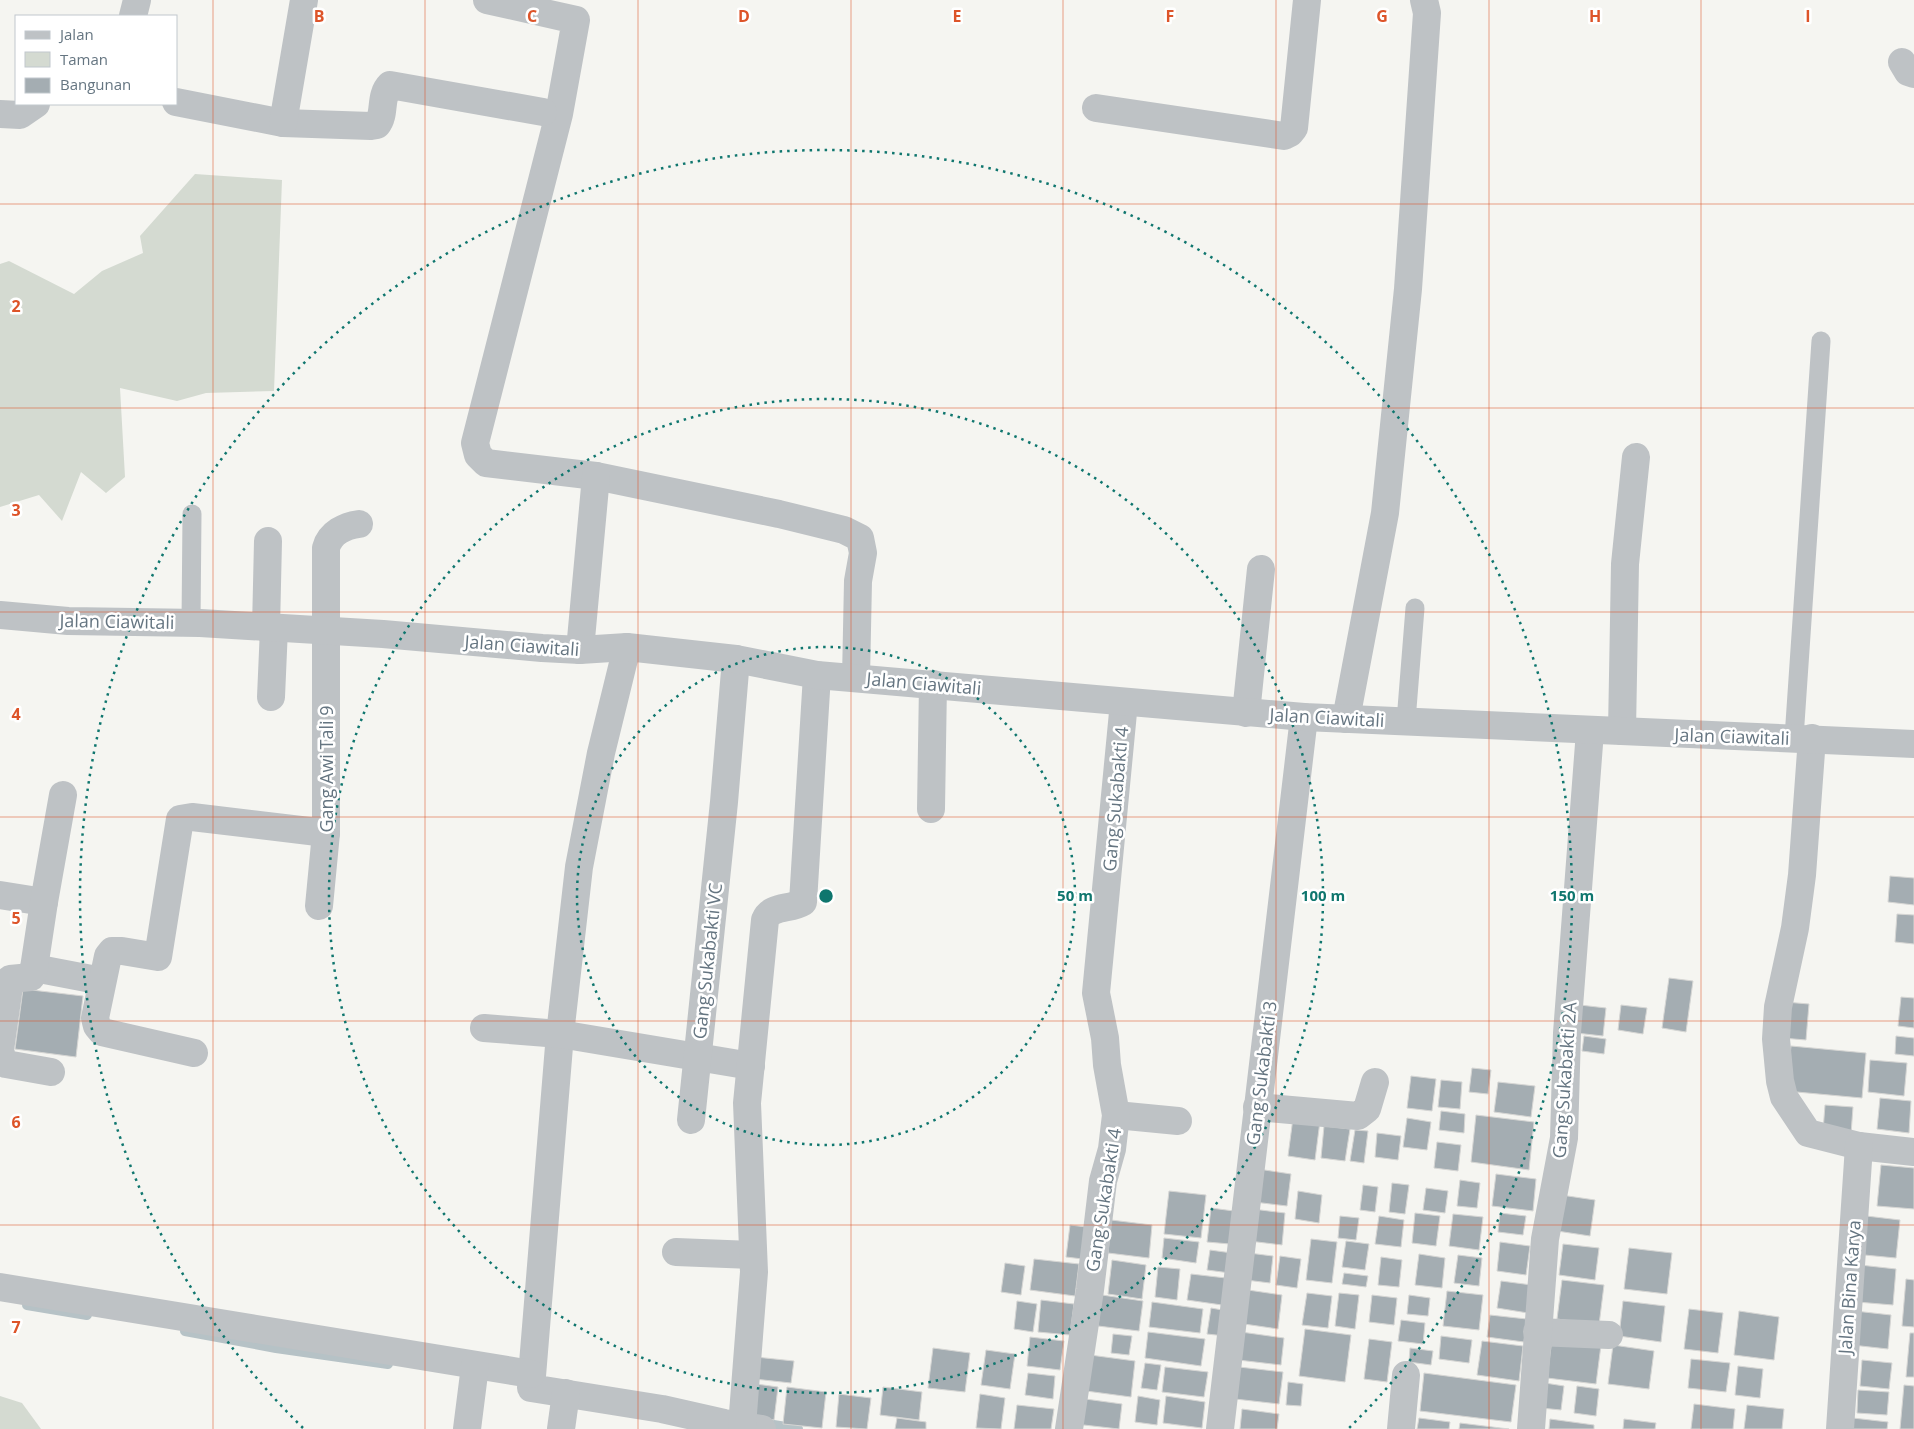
<svg xmlns="http://www.w3.org/2000/svg" width="1914" height="1429" font-family="'Open Sans',sans-serif">
  <rect width="100%" height="100%" fill="#f5f5f1"/>
  <g fill="#d4dad1">
    <polygon points="195,174 282,180 274,391 206,393 177,401 120,388 125,477 106,493 81,472 62,521 39,495 0,507 0,264 9,261 74,294 102,271 143,253 140,236"/>
    <polygon points="0,1396 22,1403 41,1429 0,1429"/>
  </g>
  <g fill="none" stroke-linecap="round" stroke-linejoin="round">
    <g stroke="#b6c2c6" stroke-width="10">
      <polyline points="27,1305 87,1315"/>
      <polyline points="185,1331 276,1348 388,1364"/>
      <polyline points="761,1423 798,1429"/>
    </g>
  </g>
  <g fill="#a4adb2" stroke="#d6d6d4">
    <polygon points="1890,876 1914,878 1914,905 1888,902"/>
    <polygon points="1897,914 1914,915 1914,944 1895,942"/>
    <polygon points="1669,978 1693,981 1686,1032 1662,1028"/>
    <polygon points="23,989 83,996 76,1057 15,1049"/>
    <polygon points="1901,997 1914,998 1914,1028 1898,1026"/>
    <polygon points="1785,1002 1809,1004 1806,1040 1782,1038"/>
    <polygon points="1580,1005 1606,1008 1603,1036 1576,1033"/>
    <polygon points="1621,1005 1647,1008 1643,1034 1618,1030"/>
    <polygon points="1584,1036 1606,1039 1604,1054 1582,1051"/>
    <polygon points="1896,1036 1914,1038 1914,1056 1895,1054"/>
    <polygon points="1791,1046 1866,1053 1862,1098 1786,1091"/>
    <polygon points="1870,1060 1907,1063 1904,1096 1868,1092"/>
    <polygon points="1472,1068 1491,1070 1488,1094 1469,1092"/>
    <polygon points="1411,1076 1436,1079 1432,1111 1407,1108"/>
    <polygon points="1441,1080 1462,1082 1460,1109 1438,1107"/>
    <polygon points="1498,1082 1535,1086 1531,1117 1494,1112"/>
    <polygon points="1880,1098 1911,1101 1909,1133 1877,1129"/>
    <polygon points="1825,1105 1853,1107 1851,1134 1823,1131"/>
    <polygon points="1441,1111 1465,1114 1464,1133 1439,1130"/>
    <polygon points="1476,1115 1534,1122 1529,1170 1471,1162"/>
    <polygon points="1293,1118 1320,1121 1315,1160 1288,1156"/>
    <polygon points="1407,1118 1431,1122 1427,1150 1403,1147"/>
    <polygon points="1324,1126 1350,1129 1345,1161 1321,1158"/>
    <polygon points="1355,1130 1368,1131 1364,1163 1350,1161"/>
    <polygon points="1377,1133 1401,1136 1398,1160 1375,1157"/>
    <polygon points="1437,1142 1461,1145 1458,1171 1434,1168"/>
    <polygon points="1881,1165 1914,1168 1914,1209 1877,1206"/>
    <polygon points="1258,1169 1291,1174 1287,1206 1254,1202"/>
    <polygon points="1496,1174 1536,1179 1533,1211 1492,1206"/>
    <polygon points="1460,1180 1480,1183 1477,1208 1457,1206"/>
    <polygon points="1392,1183 1409,1185 1405,1214 1389,1212"/>
    <polygon points="1363,1185 1378,1187 1375,1212 1360,1210"/>
    <polygon points="1426,1188 1448,1191 1445,1213 1423,1210"/>
    <polygon points="1169,1191 1206,1195 1201,1238 1164,1234"/>
    <polygon points="1298,1191 1322,1195 1319,1223 1295,1219"/>
    <polygon points="1561,1195 1595,1200 1590,1236 1557,1231"/>
    <polygon points="1211,1208 1234,1211 1230,1244 1207,1242"/>
    <polygon points="1253,1209 1285,1213 1282,1245 1249,1241"/>
    <polygon points="1415,1213 1440,1216 1436,1246 1412,1243"/>
    <polygon points="1500,1213 1526,1216 1523,1235 1498,1232"/>
    <polygon points="1453,1214 1483,1217 1479,1250 1449,1246"/>
    <polygon points="1858,1215 1900,1220 1896,1258 1854,1254"/>
    <polygon points="1340,1216 1359,1218 1356,1240 1338,1238"/>
    <polygon points="1379,1216 1404,1220 1401,1247 1375,1244"/>
    <polygon points="1111,1220 1152,1225 1149,1258 1108,1253"/>
    <polygon points="1070,1225 1095,1228 1091,1260 1066,1257"/>
    <polygon points="1164,1238 1199,1242 1196,1263 1162,1258"/>
    <polygon points="1311,1239 1337,1242 1332,1283 1306,1280"/>
    <polygon points="1346,1241 1369,1244 1365,1270 1342,1267"/>
    <polygon points="1500,1242 1530,1246 1526,1275 1497,1271"/>
    <polygon points="1563,1244 1599,1248 1595,1280 1559,1275"/>
    <polygon points="1629,1248 1672,1253 1667,1294 1624,1289"/>
    <polygon points="1210,1250 1232,1253 1230,1273 1207,1270"/>
    <polygon points="1249,1253 1273,1256 1270,1283 1246,1280"/>
    <polygon points="1419,1254 1445,1258 1442,1288 1415,1285"/>
    <polygon points="1458,1255 1482,1258 1479,1286 1454,1283"/>
    <polygon points="1280,1256 1301,1259 1297,1288 1276,1285"/>
    <polygon points="1381,1257 1402,1260 1399,1287 1378,1285"/>
    <polygon points="1034,1259 1079,1264 1075,1296 1030,1290"/>
    <polygon points="1112,1260 1146,1265 1142,1299 1108,1294"/>
    <polygon points="1005,1263 1025,1266 1021,1295 1001,1292"/>
    <polygon points="1860,1265 1896,1269 1893,1305 1857,1302"/>
    <polygon points="1158,1267 1180,1269 1177,1300 1155,1297"/>
    <polygon points="1344,1273 1368,1276 1366,1287 1342,1284"/>
    <polygon points="1191,1274 1226,1278 1222,1305 1187,1300"/>
    <polygon points="1906,1279 1914,1280 1914,1327 1902,1326"/>
    <polygon points="1562,1280 1604,1285 1599,1325 1557,1319"/>
    <polygon points="1501,1281 1532,1285 1528,1313 1497,1308"/>
    <polygon points="1248,1290 1282,1295 1278,1329 1244,1324"/>
    <polygon points="1447,1291 1483,1295 1479,1330 1443,1326"/>
    <polygon points="1307,1293 1332,1296 1328,1328 1302,1325"/>
    <polygon points="1339,1293 1359,1295 1355,1329 1335,1326"/>
    <polygon points="1102,1295 1143,1301 1139,1331 1098,1326"/>
    <polygon points="1372,1295 1397,1298 1394,1325 1369,1322"/>
    <polygon points="1409,1295 1430,1298 1428,1316 1407,1314"/>
    <polygon points="1041,1300 1074,1304 1070,1335 1038,1332"/>
    <polygon points="1017,1301 1037,1304 1033,1332 1014,1329"/>
    <polygon points="1623,1301 1665,1306 1661,1342 1619,1336"/>
    <polygon points="1152,1302 1203,1309 1200,1333 1149,1327"/>
    <polygon points="1211,1308 1228,1311 1225,1336 1207,1334"/>
    <polygon points="1689,1309 1723,1313 1718,1353 1684,1349"/>
    <polygon points="1739,1311 1779,1317 1774,1360 1734,1355"/>
    <polygon points="1855,1311 1891,1315 1888,1349 1852,1345"/>
    <polygon points="1490,1315 1527,1319 1524,1342 1487,1337"/>
    <polygon points="1401,1320 1425,1323 1423,1344 1398,1341"/>
    <polygon points="1305,1329 1351,1335 1345,1382 1299,1376"/>
    <polygon points="1148,1332 1205,1339 1201,1366 1145,1358"/>
    <polygon points="1241,1332 1284,1338 1281,1365 1238,1360"/>
    <polygon points="1910,1333 1914,1333 1914,1377 1906,1377"/>
    <polygon points="1113,1334 1132,1336 1129,1355 1111,1353"/>
    <polygon points="1441,1336 1472,1340 1469,1363 1439,1359"/>
    <polygon points="1030,1337 1064,1341 1060,1370 1027,1366"/>
    <polygon points="1369,1339 1392,1342 1387,1382 1364,1379"/>
    <polygon points="1552,1339 1601,1345 1596,1384 1547,1378"/>
    <polygon points="1482,1341 1523,1346 1519,1381 1477,1375"/>
    <polygon points="1613,1345 1654,1351 1649,1389 1608,1384"/>
    <polygon points="933,1348 970,1353 965,1392 928,1388"/>
    <polygon points="1410,1348 1433,1351 1431,1365 1409,1362"/>
    <polygon points="986,1350 1015,1354 1010,1389 981,1385"/>
    <polygon points="1090,1355 1135,1361 1131,1397 1086,1391"/>
    <polygon points="756,1357 794,1361 791,1383 754,1379"/>
    <polygon points="1691,1359 1730,1363 1726,1392 1688,1388"/>
    <polygon points="1862,1360 1892,1363 1889,1389 1860,1386"/>
    <polygon points="1145,1363 1161,1365 1157,1390 1141,1388"/>
    <polygon points="1738,1366 1763,1369 1760,1398 1735,1395"/>
    <polygon points="1165,1367 1208,1372 1204,1397 1162,1392"/>
    <polygon points="1239,1367 1283,1372 1279,1404 1235,1399"/>
    <polygon points="1028,1373 1055,1376 1053,1399 1025,1395"/>
    <polygon points="1424,1373 1516,1385 1511,1422 1420,1411"/>
    <polygon points="1288,1382 1303,1384 1301,1406 1286,1405"/>
    <polygon points="1545,1383 1564,1386 1561,1410 1541,1408"/>
    <polygon points="756,1384 778,1387 774,1420 752,1417"/>
    <polygon points="1904,1385 1914,1386 1914,1429 1900,1429"/>
    <polygon points="1577,1386 1599,1389 1596,1416 1574,1413"/>
    <polygon points="787,1387 826,1392 822,1428 783,1424"/>
    <polygon points="883,1387 922,1392 919,1420 880,1415"/>
    <polygon points="1858,1390 1889,1392 1887,1415 1857,1413"/>
    <polygon points="839,1394 871,1398 867,1429 836,1427"/>
    <polygon points="980,1394 1005,1398 1001,1429 976,1428"/>
    <polygon points="1138,1396 1160,1400 1157,1425 1135,1422"/>
    <polygon points="1166,1396 1205,1402 1202,1428 1163,1423"/>
    <polygon points="1078,1398 1122,1404 1119,1429 1075,1424"/>
    <polygon points="1694,1404 1735,1409 1733,1429 1691,1429"/>
    <polygon points="1017,1405 1054,1409 1051,1429 1014,1429"/>
    <polygon points="1747,1405 1784,1409 1782,1429 1744,1429"/>
    <polygon points="1242,1409 1279,1414 1277,1429 1240,1429"/>
    <polygon points="1844,1417 1888,1422 1887,1429 1843,1429"/>
    <polygon points="897,1418 926,1422 926,1429 895,1429"/>
    <polygon points="1419,1418 1450,1422 1449,1429 1417,1429"/>
    <polygon points="1550,1419 1594,1425 1594,1429 1549,1429"/>
    <polygon points="1624,1419 1656,1423 1655,1429 1623,1429"/>
    <polygon points="1460,1423 1509,1429 1459,1429"/>
  </g>
  <g fill="none" stroke-linecap="round" stroke-linejoin="round">
    <g stroke="#bec2c5" stroke-width="19">
      <polyline points="191,623 192,514"/>
      <polyline points="1406,721 1415,608"/>
      <polyline points="1794,738 1821,341"/>
    </g>
    <g stroke="#bec2c5" stroke-width="28">
      <polyline points="487,0 576,20 559,114 475,443 478,455 486,463 596,476 779,514 844,530 860,538 863,553 858,581 856,678"/>
      <polyline points="133,16 137,0"/>
      <polyline points="1902,62 1908,72 1914,74"/>
      <path d="M176,102L283,123L371,126L377,125C386,114 379,96 390,85L543,112"/>
      <polyline points="1096,108 1284,136 1290,133 1294,128 1307,0"/>
      <polyline points="0,114 20,115 36,104"/>
      <polyline points="283,123 304,0"/>
      <polyline points="266,628 268,541"/>
      <polyline points="627,647 601,753 579,867 560,1034 531,1388 662,1409 724,1423 762,1429"/>
      <polyline points="580,650 596,476"/>
      <polyline points="271,697 274,628"/>
      <polyline points="1246,713 1261,569"/>
      <polyline points="1346,719 1385,513 1408,289 1427,13 1424,0"/>
      <polyline points="1622,731 1625,564 1636,457"/>
      <polyline points="1812,738 1802,875 1795,928 1778,1007 1776,1039 1780,1081 1784,1097 1808,1133 1859,1146 1914,1152"/>
      <polyline points="931,809 933,684"/>
      <polyline points="0,895 44,902"/>
      <path d="M319,906L326,833V548C330,533 345,526 359,524"/>
      <polyline points="34,968 102,981"/>
      <polyline points="484,1028 560,1034 751,1066"/>
      <polyline points="194,1053 102,1032 97,1026 95,1018 108,956 112,951 122,951 158,957 180,819 192,817 326,833"/>
      <polyline points="51,1072 6,1064 2,1058 0,1050 10,979 31,977 34,968 44,902 63,795"/>
      <polyline points="1257,1107 1358,1116 1367,1109 1375,1082"/>
      <polyline points="1116,1115 1178,1121"/>
      <polyline points="691,1120 724,802 736,659"/>
      <polyline points="676,1252 752,1255"/>
      <polyline points="0,1287 531,1374"/>
      <polyline points="1537,1332 1609,1335"/>
      <path d="M742,1426L754,1272L747,1103L765,920C771,905 790,910 803,902L817,675"/>
      <polyline points="467,1429 475,1366"/>
      <polyline points="561,1429 566,1393"/>
      <polyline points="1069,1429 1090,1290 1103,1181 1112,1149 1116,1115 1107,1065 1105,1038 1096,993 1124,702"/>
      <polyline points="1220,1429 1304,717"/>
      <polyline points="1401,1429 1406,1375"/>
      <polyline points="1531,1429 1545,1239 1564,1138 1567,1033 1590,731"/>
      <polyline points="1840,1429 1859,1146"/>
    </g>
    <polyline stroke="#bec2c5" stroke-width="28" points="0,615 68,621 200,623 383,634 542,648 580,650 627,647 736,659 817,675 1304,717 1914,744"/>
  </g>
  <path fill="none" stroke="#dd5429" stroke-width="1" stroke-opacity="0.55" d="M213,0V1429M425,0V1429M638,0V1429M851,0V1429M1063,0V1429M1276,0V1429M1489,0V1429M1701,0V1429M0,204H1914M0,408H1914M0,612H1914M0,817H1914M0,1021H1914M0,1225H1914"/>
  <g fill="none" stroke="#0f766e" stroke-width="2.5" stroke-dasharray="2.5 5">
    <circle cx="826" cy="896" r="249"/>
    <circle cx="826" cy="896" r="497"/>
    <path d="M303 1428A746 746 0 1 1 1349 1428"/>
  </g>
  <g text-anchor="middle" dominant-baseline="central" stroke-width="5" stroke-linejoin="round" paint-order="stroke">
    <g font-size="18" fill="#657581" stroke="#fff">
      <text transform="translate(117 621) rotate(1)">Jalan Ciawitali</text>
      <text transform="translate(522 645) rotate(4)">Jalan Ciawitali</text>
      <text transform="translate(924 683) rotate(5)">Jalan Ciawitali</text>
      <text transform="translate(1327 717) rotate(3)">Jalan Ciawitali</text>
      <text transform="translate(1732 736) rotate(2)">Jalan Ciawitali</text>
      <text transform="translate(326 769) rotate(-90)">Gang Awi Tali 9</text>
      <text transform="translate(1115 799) rotate(-85)">Gang Sukabakti 4</text>
      <text transform="translate(707 961) rotate(-84)">Gang Sukabakti VC</text>
      <text transform="translate(1261 1073) rotate(-83)">Gang Sukabakti 3</text>
      <text transform="translate(1564 1080) rotate(-86)">Gang Sukabakti 2A</text>
      <text transform="translate(1103 1200) rotate(-81)">Gang Sukabakti 4</text>
      <text transform="translate(1849 1287) rotate(-86)">Jalan Bina Karya</text>
    </g>
  </g>
  <g font-size="16" text-anchor="middle" font-weight="bold" fill="#dd5429" stroke="#fff" stroke-width="5" stroke-linejoin="round" paint-order="stroke">
    <text x="319" y="22">B</text>
    <text x="532" y="22">C</text>
    <text x="744" y="22">D</text>
    <text x="957" y="22">E</text>
    <text x="1170" y="22">F</text>
    <text x="1382" y="22">G</text>
    <text x="1595" y="22">H</text>
    <text x="1808" y="22">I</text>
    <text x="16" y="312">2</text>
    <text x="16" y="516">3</text>
    <text x="16" y="720">4</text>
    <text x="16" y="924">5</text>
    <text x="16" y="1128">6</text>
    <text x="16" y="1333">7</text>
  </g>
  <circle cx="826" cy="896" r="8" fill="#0f766e" stroke="#fff" stroke-width="2.5"/>
  <g font-size="15" text-anchor="middle" font-weight="bold" fill="#0f766e" stroke="#fff" stroke-width="5" stroke-linejoin="round" paint-order="stroke">
    <text x="1075" y="901">50 m</text>
    <text x="1323" y="901">100 m</text>
    <text x="1572" y="901">150 m</text>
  </g>
  <rect x="15" y="15" width="162" height="90" fill="#ffffff" stroke="#c1c8cd"/>
  <rect x="25" y="31" width="25" height="8" fill="#bec2c5" stroke="#c1c8cd"/>
  <text x="60" y="40" font-size="15" fill="#657581">Jalan</text>
  <rect x="25" y="52" width="25" height="15" fill="#d4dad1" stroke="#c1c8cd"/>
  <text x="60" y="65" font-size="15" fill="#657581">Taman</text>
  <rect x="25" y="78" width="25" height="15" fill="#a4adb2" stroke="#c1c8cd"/>
  <text x="60" y="90" font-size="15" fill="#657581">Bangunan</text>
</svg>
